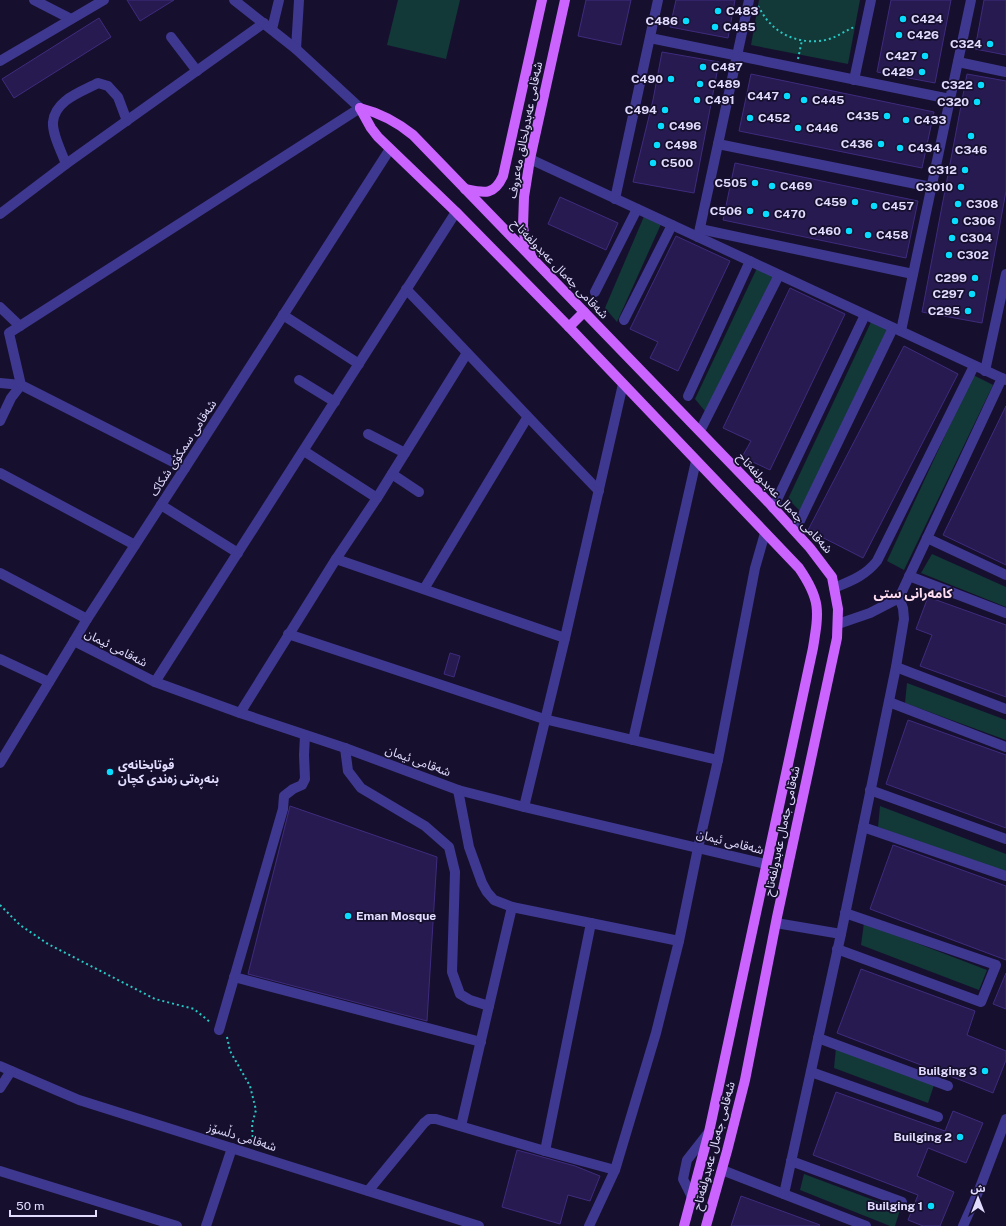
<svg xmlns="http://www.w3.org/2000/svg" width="1006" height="1226" font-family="'Public Sans','Noto Sans Arabic',sans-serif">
  <rect width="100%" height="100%" fill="#16102e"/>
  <g fill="#123838">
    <polygon points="398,0 460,0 446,59 387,45"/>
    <polygon points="759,0 860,0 848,64 751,45"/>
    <polygon points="645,214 662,222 617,322 605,308"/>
    <polygon points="758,266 775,274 709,416 695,399"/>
    <polygon points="872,320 888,328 801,512 788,499"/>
    <polygon points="973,375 993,385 904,570 887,561"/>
    <polygon points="932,554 1006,587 1006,607 921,573"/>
    <polygon points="907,683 1006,720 1006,740 905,703"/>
    <polygon points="880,806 1006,854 1006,874 878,827"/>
    <polygon points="864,923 987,970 979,990 861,945"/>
    <polygon points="836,1048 934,1085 928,1103 834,1068"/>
    <polygon points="804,1174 900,1210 895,1226 890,1226 800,1190"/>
  </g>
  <g fill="#271a50" stroke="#3f2b7e">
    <polygon points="127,0 174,0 140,21"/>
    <polygon points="586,0 631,0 621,45 578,36"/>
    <polygon points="676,0 735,0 728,38 670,27"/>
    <polygon points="891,0 951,0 935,83 877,72"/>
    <polygon points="984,0 1006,0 1006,55 975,49"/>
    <polygon points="99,18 111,37 14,98 2,79"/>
    <polygon points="662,52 719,62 694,193 633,182 653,100"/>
    <polygon points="751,74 934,112 922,168 739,131"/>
    <polygon points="967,74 1006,81 1006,191 982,323 922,312"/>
    <polygon points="735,163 918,201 906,258 723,220"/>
    <polygon points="560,197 618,223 606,250 548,224"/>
    <polygon points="676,236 730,261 678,371 650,358 658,342 630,329"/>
    <polygon points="790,288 845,314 770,470 742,457 751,441 723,428"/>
    <polygon points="904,346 958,374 863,558 808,530"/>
    <polygon points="1006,406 1006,565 943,535"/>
    <polygon points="928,597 1006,625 1006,697 920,666 932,635 916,629"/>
    <polygon points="450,653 460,656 454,677 444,674"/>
    <polygon points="908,720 1006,755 1006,828 886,784"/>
    <polygon points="290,806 437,857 427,1021 248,974"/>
    <polygon points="893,845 1006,886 1006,960 870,909"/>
    <polygon points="861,969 975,1011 967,1035 1006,1051 1006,1060 993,1093 963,1081 837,1033"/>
    <polygon points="1006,973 1006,1009 993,1004"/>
    <polygon points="836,1092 945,1131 953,1111 983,1123 966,1163 928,1148 917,1176 954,1192 940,1226 923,1226 908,1220 918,1195 813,1155"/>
    <polygon points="517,1150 575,1166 600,1176 590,1201 568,1195 560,1224 502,1207"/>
    <polygon points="741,1196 820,1225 819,1226 731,1226"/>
  </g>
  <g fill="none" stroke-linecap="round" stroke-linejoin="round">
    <g stroke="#28c8c5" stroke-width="2" stroke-dasharray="2 3" stroke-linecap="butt">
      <path d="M758,6C762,12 765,19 771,24C784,39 810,45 829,39C839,36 846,30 855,27"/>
      <polyline points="798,59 802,40"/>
      <polyline points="0,905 20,925 48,944 155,999 194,1009 210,1022"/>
      <polyline points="227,1037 230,1051 250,1086 256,1110 252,1124 253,1143"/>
    </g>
    <g stroke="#3f3890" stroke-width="10">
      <polyline points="34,0 71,19"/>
      <polyline points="272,29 279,0"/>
      <polyline points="171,37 197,71"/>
      <polyline points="650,38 950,99"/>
      <polyline points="296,49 299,0"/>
      <polyline points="0,61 104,0"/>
      <polyline points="958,62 1006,72"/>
      <polyline points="854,80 871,0"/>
      <path d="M127,121L118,97L108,86L98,83C81,92 55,100 53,122C52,134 62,153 66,164L264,23"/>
      <polyline points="718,144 931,187"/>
      <polyline points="530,159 1006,380"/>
      <polyline points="615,199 658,0"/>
      <polyline points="0,214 66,164"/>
      <polyline points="700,229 913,274"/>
      <polyline points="698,237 749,0"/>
      <path d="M406,289C471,356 534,424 599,491"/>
      <polyline points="595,292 637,209"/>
      <polyline points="0,307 20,326"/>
      <polyline points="283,315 359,364"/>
      <polyline points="624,320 672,225"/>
      <polyline points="901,331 971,0"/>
      <polyline points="985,371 1006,274"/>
      <polyline points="299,380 335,402"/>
      <polyline points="0,383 21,385"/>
      <polyline points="688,396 750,261"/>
      <polyline points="0,421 11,398 21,385"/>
      <polyline points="700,431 779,275"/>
      <polyline points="368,434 405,453"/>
      <polyline points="304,451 377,498"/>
      <polyline points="185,468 21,385 9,333 360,108 296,49 234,0"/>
      <polyline points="0,473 135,545"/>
      <polyline points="392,474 419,492"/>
      <polyline points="161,505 238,553"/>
      <polyline points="773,508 865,315"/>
      <polyline points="795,531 893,328"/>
      <polyline points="927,538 1006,575"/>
      <polyline points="336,559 565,638"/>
      <polyline points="0,573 87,619"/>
      <polyline points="909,576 1006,613"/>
      <path d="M834,588C851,581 865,576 877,561L974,366"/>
      <polyline points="424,589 527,418"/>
      <polyline points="838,624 870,613 899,598"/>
      <polyline points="288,634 544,719 718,760"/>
      <polyline points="74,641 155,682 240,713 345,748 458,790 524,807 766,864"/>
      <polyline points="0,659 49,682"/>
      <polyline points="896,667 1006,709"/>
      <polyline points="155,682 456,212"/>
      <polyline points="889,702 1006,747"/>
      <polyline points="240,713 336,559 377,498 467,353"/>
      <polyline points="633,740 696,461"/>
      <polyline points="345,748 348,771 361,788 425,826 449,847 455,872 452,972 460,994 470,1000 489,1006"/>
      <polyline points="0,763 74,641 87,619 185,468 390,149"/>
      <polyline points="458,790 469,847 482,883 487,892 494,900 512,907"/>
      <polyline points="870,790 1006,839"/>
      <polyline points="524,807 565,638 623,384"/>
      <polyline points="863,827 1006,876"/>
      <polyline points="776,923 841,934"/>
      <polyline points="837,949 981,1002 996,965 845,913"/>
      <polyline points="234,977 481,1042"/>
      <polyline points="219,1030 283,809 284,796 293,789 302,785 305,779 304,755 305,735"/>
      <polyline points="818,1038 948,1086"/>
      <polyline points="0,1066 79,1100 479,1226"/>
      <polyline points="811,1072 938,1117"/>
      <polyline points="0,1088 11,1071"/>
      <polyline points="461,1126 512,907 679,941"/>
      <polyline points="545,1151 591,923"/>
      <polyline points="791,1161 902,1202"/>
      <polyline points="722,1170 866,1226"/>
      <polyline points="0,1171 177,1226"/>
      <polyline points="368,1191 424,1123 429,1119 436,1119 545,1151 615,1170"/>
      <polyline points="784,1194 841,934 896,667 904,619 903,608 899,598 1002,378"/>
      <polyline points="692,1197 683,1179 687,1160 709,1132"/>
      <polyline points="206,1226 232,1148"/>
      <polyline points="589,1226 615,1170 656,1033 679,941 698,848 718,760 755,568 765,533"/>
      <polyline points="963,1226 979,1190 1006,1119"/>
    </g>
    <g stroke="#cb63ff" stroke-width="10">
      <path d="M360,108C380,113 397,122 413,135L769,503L810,548L832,577L838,609L837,638L777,917L745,1080L727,1151L706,1226"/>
      <path d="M360,108L371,128L378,137L456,212L569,327L799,568C821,600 819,611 813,648L709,1132L684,1226"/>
      <path d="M465,189C484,193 494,196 503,176L542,0"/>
      <polyline points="531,255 525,240 523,226 524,197 530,159 565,0"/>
      <polyline points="569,327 584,312"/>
    </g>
  </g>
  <g fill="#08dcff" stroke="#16102e" stroke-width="1.5">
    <circle cx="718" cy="11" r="4"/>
    <circle cx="903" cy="19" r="4"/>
    <circle cx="686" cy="21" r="4"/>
    <circle cx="715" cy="27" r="4"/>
    <circle cx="899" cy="35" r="4"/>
    <circle cx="990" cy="44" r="4"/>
    <circle cx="925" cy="56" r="4"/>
    <circle cx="703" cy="67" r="4"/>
    <circle cx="922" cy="72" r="4"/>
    <circle cx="671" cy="79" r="4"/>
    <circle cx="700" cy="84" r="4"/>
    <circle cx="981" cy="85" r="4"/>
    <circle cx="787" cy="96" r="4"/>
    <circle cx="697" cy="100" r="4"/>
    <circle cx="804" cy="100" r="4"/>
    <circle cx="977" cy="102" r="4"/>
    <circle cx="665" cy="110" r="4"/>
    <circle cx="887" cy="116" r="4"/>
    <circle cx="750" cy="118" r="4"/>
    <circle cx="906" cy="120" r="4"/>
    <circle cx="661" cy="126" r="4"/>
    <circle cx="798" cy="128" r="4"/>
    <circle cx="971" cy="136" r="4"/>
    <circle cx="881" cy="144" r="4"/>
    <circle cx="657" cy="145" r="4"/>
    <circle cx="900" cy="148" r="4"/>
    <circle cx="653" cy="163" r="4"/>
    <circle cx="965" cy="170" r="4"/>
    <circle cx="755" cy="183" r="4"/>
    <circle cx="772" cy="186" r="4"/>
    <circle cx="961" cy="187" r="4"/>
    <circle cx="855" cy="202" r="4"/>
    <circle cx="958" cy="204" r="4"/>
    <circle cx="874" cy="206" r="4"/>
    <circle cx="750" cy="211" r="4"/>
    <circle cx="766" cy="214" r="4"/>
    <circle cx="955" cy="221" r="4"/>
    <circle cx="849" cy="231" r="4"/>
    <circle cx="868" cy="235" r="4"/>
    <circle cx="952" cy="238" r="4"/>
    <circle cx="949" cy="255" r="4"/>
    <circle cx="975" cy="278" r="4"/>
    <circle cx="972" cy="294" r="4"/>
    <circle cx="968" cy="311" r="4"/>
    <circle cx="110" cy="772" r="4"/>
    <circle cx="348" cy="916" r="4"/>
    <circle cx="985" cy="1071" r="4"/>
    <circle cx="960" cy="1137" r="4"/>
    <circle cx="931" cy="1206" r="4"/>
  </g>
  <g text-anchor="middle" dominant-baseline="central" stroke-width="3.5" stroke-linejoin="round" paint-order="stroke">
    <g font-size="12" font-weight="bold" fill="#e2dcff" stroke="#16102e" text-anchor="start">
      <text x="726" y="11">C483</text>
      <text x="911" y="19">C424</text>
      <text x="678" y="21" text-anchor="end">C486</text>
      <text x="723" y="27">C485</text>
      <text x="907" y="35">C426</text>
      <text x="982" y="44" text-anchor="end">C324</text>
      <text x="917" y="56" text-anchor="end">C427</text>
      <text x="711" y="67">C487</text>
      <text x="914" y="72" text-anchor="end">C429</text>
      <text x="663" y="79" text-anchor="end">C490</text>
      <text x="708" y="84">C489</text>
      <text x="973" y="85" text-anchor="end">C322</text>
      <text x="779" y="96" text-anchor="end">C447</text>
      <text x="705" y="100">C491</text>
      <text x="812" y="100">C445</text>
      <text x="969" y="102" text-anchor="end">C320</text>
      <text x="657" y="110" text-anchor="end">C494</text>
      <text x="879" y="116" text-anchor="end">C435</text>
      <text x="758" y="118">C452</text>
      <text x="914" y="120">C433</text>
      <text x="669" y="126">C496</text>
      <text x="806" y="128">C446</text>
      <text x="873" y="144" text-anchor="end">C436</text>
      <text x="665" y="145">C498</text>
      <text x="908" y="148">C434</text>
      <text x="971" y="150" text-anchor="middle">C346</text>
      <text x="661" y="163">C500</text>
      <text x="957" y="170" text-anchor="end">C312</text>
      <text x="747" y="183" text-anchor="end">C505</text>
      <text x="780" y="186">C469</text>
      <text x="953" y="187" text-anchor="end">C3010</text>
      <text x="847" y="202" text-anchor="end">C459</text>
      <text x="966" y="204">C308</text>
      <text x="882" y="206">C457</text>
      <text x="742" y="211" text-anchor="end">C506</text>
      <text x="774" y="214">C470</text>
      <text x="963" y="221">C306</text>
      <text x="841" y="231" text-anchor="end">C460</text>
      <text x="876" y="235">C458</text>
      <text x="960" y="238">C304</text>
      <text x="957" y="255">C302</text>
      <text x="967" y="278" text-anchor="end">C299</text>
      <text x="964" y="294" text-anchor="end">C297</text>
      <text x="960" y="311" text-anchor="end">C295</text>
      <text x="118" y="765">قوتابخانەی<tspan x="118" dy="14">بنەڕەتی زەندی کچان</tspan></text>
      <text x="356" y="916">Eman Mosque</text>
      <text x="977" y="1071" text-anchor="end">Builging 3</text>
      <text x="952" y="1137" text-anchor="end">Builging 2</text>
      <text x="923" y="1206" text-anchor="end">Builging 1</text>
    </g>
    <g font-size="12" fill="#e2dcff" stroke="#16102e">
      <text transform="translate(525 130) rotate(-79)">شەقامی عەبدولخالق مەعروف</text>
      <text transform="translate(560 269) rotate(46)">شەقامی جەمال عەبدولفەتاح</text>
      <text transform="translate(183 448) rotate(-57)">شەقامی سمکۆی شکاک</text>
      <text transform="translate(785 503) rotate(47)">شەقامی جەمال عەبدولفەتاح</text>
      <text transform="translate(116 648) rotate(27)">شەقامی ئیمان</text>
      <text transform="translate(418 761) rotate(20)">شەقامی ئیمان</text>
      <text transform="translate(782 831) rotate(-78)">شەقامی جەمال عەبدولفەتاح</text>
      <text transform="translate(730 842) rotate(14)">شەقامی ئیمان</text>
      <text transform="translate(242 1137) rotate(17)">شەقامی دڵسۆز</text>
      <text transform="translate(714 1146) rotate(-75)">شەقامی جەمال عەبدولفەتاح</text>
    </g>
    <g font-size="13" font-weight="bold" fill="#ffdef2" stroke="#16102e">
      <text x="913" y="593">كامه‌رانی ستی</text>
    </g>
  </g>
  <g transform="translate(978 1198)" stroke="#16102e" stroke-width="3" paint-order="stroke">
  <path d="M0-3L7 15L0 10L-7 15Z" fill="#e2dcff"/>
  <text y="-6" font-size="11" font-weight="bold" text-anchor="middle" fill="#e2dcff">ش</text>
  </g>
  <path d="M10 1210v6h86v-6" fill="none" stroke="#e2dcff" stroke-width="2"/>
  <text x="16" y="1210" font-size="12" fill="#e2dcff" stroke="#16102e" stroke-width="3" paint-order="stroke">50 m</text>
</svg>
